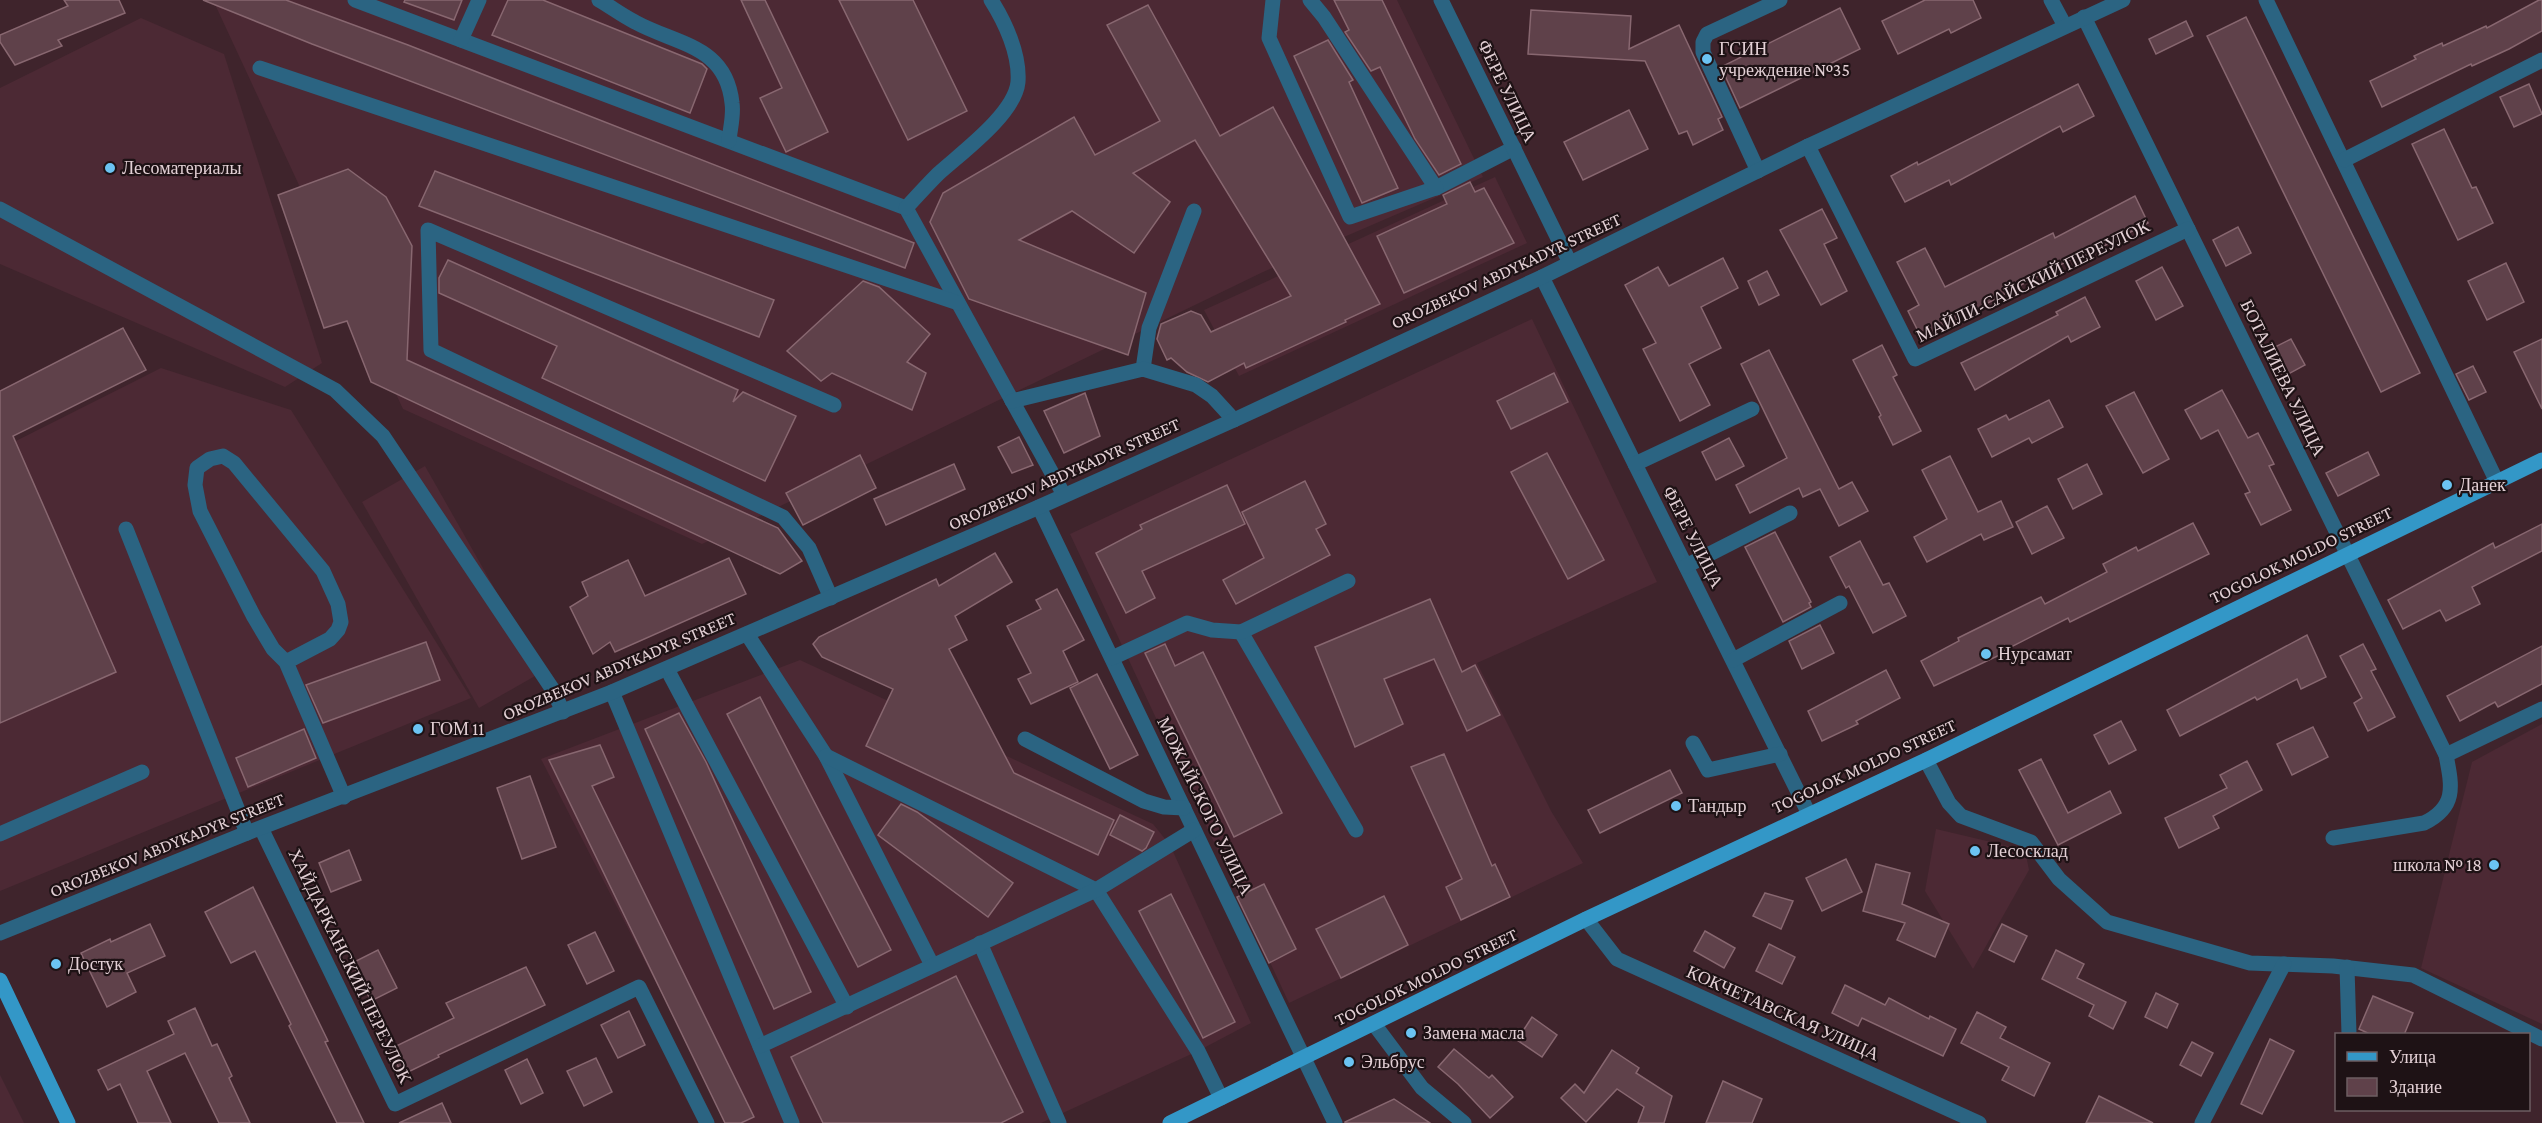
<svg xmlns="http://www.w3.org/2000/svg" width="2542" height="1123" font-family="'Crimson Pro',serif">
  <rect width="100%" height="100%" fill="#3f242c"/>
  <g fill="#4c2934">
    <polygon points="213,0 1397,0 1483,177 1263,272 702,544 403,409"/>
    <polygon points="141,18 224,54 322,363 285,387 0,264 0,88"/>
    <polygon points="1495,177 1527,243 1239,376 1204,310"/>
    <polygon points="1532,319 1657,582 1477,663 1551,811 1583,863 1289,1003 1070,534"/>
    <polygon points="161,368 291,410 471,698 0,891 0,449"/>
    <polygon points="425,466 542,672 479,708 362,502"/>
    <polygon points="800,660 1153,824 1170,845 1251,1023 1198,1051 1041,1123 728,1123 541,759"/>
    <polygon points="2542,724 2542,1024 2421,968 2472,762"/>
    <polygon points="1936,829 2025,850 2029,870 1973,969 1925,891"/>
    <polygon points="0,1075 24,1123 0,1123"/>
  </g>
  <g fill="#5f414a" stroke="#886770" stroke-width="1.5">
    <polygon points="64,0 119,0 125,13 58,40 62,46 15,65 0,42 0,35 68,6"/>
    <polygon points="203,0 286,0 408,45 914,243 905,268 312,44"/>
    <polygon points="405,0 462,0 454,20 404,2"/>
    <polygon points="508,0 543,0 702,64 707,69 690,113 492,35"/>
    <polygon points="741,0 765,0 828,132 786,152 760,98 782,88"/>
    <polygon points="839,0 913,0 967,111 908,140"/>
    <polygon points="1334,0 1382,0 1461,164 1439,175 1415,139 1380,67 1371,71 1345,32 1349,30"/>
    <polygon points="1925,0 1973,0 1981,18 1951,33 1949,29 1898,54 1882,21"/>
    <polygon points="2539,0 2542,0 2542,31 2509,49 2472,66 2471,64 2382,107 2370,81 2416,59 2414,56 2442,43 2443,46 2486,26 2487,28"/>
    <polygon points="1148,5 1220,136 1273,107 1380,304 1345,320 1346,322 1246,368 1244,363 1208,382 1187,372 1171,358 1167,360 1157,339 1161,324 1191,311 1201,315 1211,332 1291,296 1195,140 1133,173 1170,202 1134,253 1072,211 1019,240 1146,293 1128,355 969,299 930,222 943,193 1074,117 1095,155 1160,121 1107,25"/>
    <polygon points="1840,8 1860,49 1740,108 1721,67"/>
    <polygon points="1531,10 1631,16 1629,49 1679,25 1722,117 1718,119 1723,130 1693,145 1687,131 1679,134 1645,61 1528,54"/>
    <polygon points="2246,17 2420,373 2381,392 2207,36"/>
    <polygon points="2186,21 2193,36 2156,54 2149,39"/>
    <polygon points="1328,40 1353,80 1349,82 1398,188 1362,203 1294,56"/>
    <polygon points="2078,84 2094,116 2063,132 2060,126 1951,185 1949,180 1905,202 1891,176 1917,162 1918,165"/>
    <polygon points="2529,84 2542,114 2514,127 2500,97"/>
    <polygon points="1629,110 1648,149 1583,180 1564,142"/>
    <polygon points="2444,129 2472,188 2476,187 2493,223 2458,240 2412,144"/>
    <polygon points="348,169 386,197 412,246 407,360 778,528 802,561 780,574 371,382 347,321 324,328 278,195"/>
    <polygon points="435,171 774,300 759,337 419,206"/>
    <polygon points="1470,182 1475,192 1484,188 1514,243 1404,293 1377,236 1447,204 1443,195"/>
    <polygon points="2135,196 2148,223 2081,258 2080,255 2030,280 1922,339 1908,311 1919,305 1897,262 1925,248 1945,287 2053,233 2055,238"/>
    <polygon points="1822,209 1837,238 1824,244 1847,291 1821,305 1780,230"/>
    <polygon points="2238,227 2251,253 2226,266 2213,240"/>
    <polygon points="1723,258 1738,288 1701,307 1721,348 1689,364 1710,405 1680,421 1643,349 1656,343 1625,285 1658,267 1669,286"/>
    <polygon points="448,260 738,390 733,402 743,392 796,416 765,481 542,378 557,346 439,293 439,278"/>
    <polygon points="2506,263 2524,302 2487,320 2468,281"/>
    <polygon points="2162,267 2183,306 2156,320 2136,281"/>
    <polygon points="1767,271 1779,295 1759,305 1748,281"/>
    <polygon points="863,281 879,287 930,334 907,362 926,373 912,410 832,373 821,381 787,351"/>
    <polygon points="2085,297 2100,327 2071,342 2068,336 1975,390 1961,363 2058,315 2056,312"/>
    <polygon points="123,328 146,370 13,436 116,672 0,723 0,391"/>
    <polygon points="2291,339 2305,365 2279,379 2265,352"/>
    <polygon points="2542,339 2542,409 2514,352"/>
    <polygon points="1882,345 1897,375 1893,377 1921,431 1893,445 1879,417 1881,415 1853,360"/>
    <polygon points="1769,350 1839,489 1852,482 1868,511 1839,526 1820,489 1803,497 1799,488 1750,513 1736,485 1787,458 1741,364"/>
    <polygon points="2473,366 2486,392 2469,400 2456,374"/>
    <polygon points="1554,373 1568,402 1511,429 1497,401"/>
    <polygon points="2222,390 2248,438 2258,433 2274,464 2269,466 2291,510 2261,525 2245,494 2250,492 2218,430 2201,439 2185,410"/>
    <polygon points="2134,392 2169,459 2143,473 2106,406"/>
    <polygon points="1085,393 1100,436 1064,453 1044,411"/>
    <polygon points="2049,400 2063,427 2032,443 2029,438 1992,457 1978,429 2006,415 2009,420"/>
    <polygon points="1019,437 1033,465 1012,473 998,447"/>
    <polygon points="1729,438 1744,466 1716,480 1702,452"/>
    <polygon points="2368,452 2379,475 2338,496 2326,473"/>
    <polygon points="1547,453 1604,560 1568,579 1511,472"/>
    <polygon points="860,455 876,488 803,525 786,493"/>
    <polygon points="1950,456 1978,512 2001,501 2013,527 1984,540 1981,534 1927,562 1914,537 1947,519 1922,470"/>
    <polygon points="954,464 965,489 886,525 874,499"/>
    <polygon points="2087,464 2102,494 2073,509 2058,479"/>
    <polygon points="1305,481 1326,524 1316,529 1330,555 1236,604 1223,580 1264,558 1242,512"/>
    <polygon points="1227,485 1245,524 1142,571 1155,598 1126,613 1096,553 1142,529 1140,525"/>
    <polygon points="2047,506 2064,538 2032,554 2016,522"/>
    <polygon points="2193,523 2209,554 2070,622 2068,618 2003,651 2004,653 1934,686 1921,661 1959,641 1958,638 2041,597 2045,604 2107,572 2103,564 2136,547 2138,551"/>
    <polygon points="2542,524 2542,551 2472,587 2480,604 2446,621 2440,610 2403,629 2388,600 2493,543 2495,548"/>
    <polygon points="1775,532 1811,602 1809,603 1811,607 1783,622 1745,547"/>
    <polygon points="1860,541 1883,585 1889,583 1906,616 1873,633 1849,586 1846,588 1830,557"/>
    <polygon points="995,553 1012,582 955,616 967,640 949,649 1014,773 1114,820 1098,855 866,746 893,689 822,657 813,644 819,637 936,579 939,586"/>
    <polygon points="729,558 746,594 615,652 610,642 593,654 570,607 588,596 582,582 628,560 645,596"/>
    <polygon points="1057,589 1084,640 1063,651 1078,682 1031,704 1018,679 1031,673 1007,626 1041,609 1036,600"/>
    <polygon points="1430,599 1462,672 1475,665 1500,715 1467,731 1434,659 1384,679 1403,724 1355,747 1315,647"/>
    <polygon points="1820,625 1834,653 1802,669 1789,641"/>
    <polygon points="2307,635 2326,677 2301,689 2297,679 2257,700 2255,697 2180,736 2167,710"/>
    <polygon points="426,642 440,680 323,723 306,685"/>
    <polygon points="1165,644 1175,666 1203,652 1282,813 1234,837 1145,653"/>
    <polygon points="2363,644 2376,669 2371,671 2395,717 2368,731 2354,703 2362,698 2340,656"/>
    <polygon points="2542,646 2542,684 2498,707 2495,702 2460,721 2447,696"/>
    <polygon points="1886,670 1900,698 1856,721 1858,724 1822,741 1808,711"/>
    <polygon points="1097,674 1138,755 1110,769 1070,688"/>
    <polygon points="760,697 891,950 858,967 727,714"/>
    <polygon points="679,713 706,762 811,992 774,1009 645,729"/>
    <polygon points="2121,721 2136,750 2109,764 2094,735"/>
    <polygon points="2313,727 2328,757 2292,775 2277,744"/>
    <polygon points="304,729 316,758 248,787 236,758"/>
    <polygon points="600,745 614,777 592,786 754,1117 741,1123 725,1123 549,760"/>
    <polygon points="1444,754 1492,866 1495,864 1510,897 1461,920 1446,887 1462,879 1411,767"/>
    <polygon points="2041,759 2068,813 2110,791 2121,813 2058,845 2019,770"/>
    <polygon points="2247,761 2262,790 2213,816 2219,828 2179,848 2165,818 2227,788 2220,775"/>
    <polygon points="1670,770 1682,793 1600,833 1588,810"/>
    <polygon points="530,776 556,847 522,859 497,788"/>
    <polygon points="901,804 917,812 1013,883 988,917 878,835"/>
    <polygon points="1120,815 1154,832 1146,848 1142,851 1110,835"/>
    <polygon points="349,850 361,880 331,892 319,863"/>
    <polygon points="1846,859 1862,892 1822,911 1806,878"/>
    <polygon points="1876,864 1910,873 1902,904 1949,924 1935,957 1897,940 1905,923 1863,911"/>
    <polygon points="1264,884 1296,949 1269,963 1237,897"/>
    <polygon points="253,887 328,1041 325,1042 364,1123 337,1123 289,1026 291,1024 255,951 231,963 205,912"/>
    <polygon points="1765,893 1793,901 1781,929 1753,916"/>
    <polygon points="1171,894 1235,1022 1203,1038 1139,911"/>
    <polygon points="1384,896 1408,945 1341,978 1316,929"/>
    <polygon points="150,924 165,956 127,973 136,992 107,1007 81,953 110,939 111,942"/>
    <polygon points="2002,924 2027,936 2014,962 1989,950"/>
    <polygon points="1705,931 1735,948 1724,968 1694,951"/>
    <polygon points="595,932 614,971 587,984 568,945"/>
    <polygon points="1769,944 1795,957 1782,984 1756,971"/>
    <polygon points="378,950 397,988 371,1001 352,963"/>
    <polygon points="2056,950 2084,964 2077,978 2126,1002 2113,1029 2089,1016 2094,1005 2042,979"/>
    <polygon points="526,967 545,1005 438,1055 439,1057 402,1075 390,1049 454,1018 446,1003"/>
    <polygon points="956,976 1023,1112 1001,1123 823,1123 791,1057"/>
    <polygon points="1845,985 1885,1005 1889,998 1929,1019 1930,1016 1956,1029 1943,1056 1862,1018 1858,1026 1832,1013"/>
    <polygon points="2156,993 2178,1004 2167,1028 2145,1017"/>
    <polygon points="2373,996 2413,1013 2404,1035 2372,1035 2359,1029"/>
    <polygon points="195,1008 212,1046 217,1044 232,1076 229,1078 250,1123 219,1123 185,1053 147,1071 171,1123 138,1123 120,1084 108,1090 98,1070 174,1034 168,1021"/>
    <polygon points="629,1011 645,1045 618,1058 601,1025"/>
    <polygon points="1977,1012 2006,1027 2000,1038 2050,1063 2034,1096 2002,1080 2009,1067 1961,1043"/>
    <polygon points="1532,1017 1557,1035 1542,1057 1517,1040"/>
    <polygon points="2270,1039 2294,1051 2262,1114 2241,1104"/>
    <polygon points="2192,1042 2213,1053 2201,1076 2180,1065"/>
    <polygon points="1454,1049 1489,1078 1492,1075 1513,1097 1490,1118 1458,1084 1438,1067"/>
    <polygon points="1612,1050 1639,1068 1636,1073 1672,1096 1664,1123 1638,1123 1644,1107 1617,1089 1586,1122 1561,1098 1575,1084 1584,1093"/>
    <polygon points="596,1058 612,1092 584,1106 567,1071"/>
    <polygon points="527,1059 543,1093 521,1104 505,1070"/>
    <polygon points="1723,1081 1762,1099 1752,1123 1706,1123"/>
    <polygon points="2099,1096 2153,1123 2086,1123"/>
    <polygon points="1394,1099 1430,1123 1345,1123 1345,1122"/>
    <polygon points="442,1103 451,1123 399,1123"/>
  </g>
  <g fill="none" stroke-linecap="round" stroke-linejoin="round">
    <g stroke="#2b6482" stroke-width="15">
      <polyline points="355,0 906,208 1064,495"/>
      <path d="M599,0C611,7 623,16 635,22C677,45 726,45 732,103C734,115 730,129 729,141"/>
      <polyline points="1273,0 1269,38 1350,217 1436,188 1514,148"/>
      <polyline points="1310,0 1324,17 1436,188"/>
      <polyline points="1441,0 1570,263"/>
      <polyline points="2051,0 2065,26"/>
      <polyline points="2266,0 2497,482"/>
      <path d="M2084,17L2446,755C2452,786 2457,807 2424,823L2333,838"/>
      <polyline points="461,40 479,0"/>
      <polyline points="260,68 958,303"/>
      <polyline points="1808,146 1915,359 2188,229"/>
      <polyline points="2344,160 2542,60"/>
      <polyline points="1758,171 1703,52 1703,42 1707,34 1780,0"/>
      <path d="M906,208C917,196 927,185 938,174C961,153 1015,114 1018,82C1020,54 1005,22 991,0"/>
      <polyline points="0,209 335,390 383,436 553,690 563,712"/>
      <polyline points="1542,277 1809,814"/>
      <polyline points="1143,369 1149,328 1194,211"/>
      <polyline points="1012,401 1143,369 1196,385 1212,396 1234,420"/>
      <polyline points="1635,464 1752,409"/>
      <polyline points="1039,507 1335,1123"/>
      <polyline points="126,529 247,833"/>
      <polyline points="1686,566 1790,513"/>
      <polyline points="831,598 809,548 783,517 431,350 428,230 834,405"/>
      <polyline points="1241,632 1356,830"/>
      <polyline points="747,634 826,756 932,965"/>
      <polyline points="1112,658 1187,623 1212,630 1241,632 1348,581"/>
      <polyline points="1733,660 1840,603"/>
      <polyline points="286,662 330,639 338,630 341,622 338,604 323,571 234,463 223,456 210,459 197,468 195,485 200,511 254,617 273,649 286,662 344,797"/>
      <polyline points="667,669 847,1007"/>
      <polyline points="612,692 792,1123"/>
      <polyline points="1025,739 1144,801 1164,807 1184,808"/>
      <polyline points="1693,743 1708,770 1780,754"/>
      <polyline points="2446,755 2542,709"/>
      <polyline points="826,756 1096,890 1198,1051 1221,1098"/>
      <polyline points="1926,760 1949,803 1961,816 2031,842 2059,879 2107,922 2250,963 2333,966 2413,975 2542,1039"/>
      <polyline points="261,828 395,1104 639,987 707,1123"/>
      <polyline points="0,834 142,772"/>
      <polyline points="1586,919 1617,959 1979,1123"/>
      <polyline points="0,933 247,833 612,692 1039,507 1234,420 1542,277 1808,146 2123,0"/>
      <polyline points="980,943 1059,1123"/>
      <polyline points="2347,967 2349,1034"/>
      <polyline points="1374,1024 1422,1088 1464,1123"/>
      <polyline points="760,1046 1096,890 1194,830"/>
      <polyline points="2202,1123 2284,964"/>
    </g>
    <g stroke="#3397c7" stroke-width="15">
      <polyline points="0,980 68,1123"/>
      <polyline points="1170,1123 1586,919 1926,760 2542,460"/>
    </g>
  </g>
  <g fill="#6bc3f2" stroke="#1e1215" stroke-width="2">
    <circle cx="1707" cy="59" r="6"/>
    <circle cx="110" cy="168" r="6"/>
    <circle cx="2447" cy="485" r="6"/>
    <circle cx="1986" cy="654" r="6"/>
    <circle cx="418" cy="729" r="6"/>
    <circle cx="1676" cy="806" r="6"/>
    <circle cx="1975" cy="851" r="6"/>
    <circle cx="2494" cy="865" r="6"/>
    <circle cx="56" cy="964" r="6"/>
    <circle cx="1411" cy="1033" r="6"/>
    <circle cx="1349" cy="1062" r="6"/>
  </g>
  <g text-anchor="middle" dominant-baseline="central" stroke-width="4.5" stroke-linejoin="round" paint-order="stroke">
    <g font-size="18" fill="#e3d0d5" stroke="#1e1215" text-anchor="start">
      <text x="1719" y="49">ГСИН<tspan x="1719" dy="21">учреждение №35</tspan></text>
      <text x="122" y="168">Лесоматериалы</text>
      <text x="2459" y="485">Данек</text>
      <text x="1998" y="654">Нурсамат</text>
      <text x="430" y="729">ГОМ 11</text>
      <text x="1688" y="806">Тандыр</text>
      <text x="1987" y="851">Лесосклад</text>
      <text x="2482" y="865" text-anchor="end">школа № 18</text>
      <text x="68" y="964">Достук</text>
      <text x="1423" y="1033">Замена масла</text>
      <text x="1361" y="1062">Эльбрус</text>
    </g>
    <g font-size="18" fill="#e3d0d5" stroke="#1e1215">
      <text transform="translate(1507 91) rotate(64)">ФЕРЕ УЛИЦА</text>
      <text transform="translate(1506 271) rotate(-25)">OROZBEKOV ABDYKADYR STREET</text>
      <text transform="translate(2033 281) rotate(-26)">МАЙЛИ-САЙСКИЙ ПЕРЕУЛОК</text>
      <text transform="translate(2283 378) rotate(64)">БОТАЛИЕВА УЛИЦА</text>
      <text transform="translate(1064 474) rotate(-24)">OROZBEKOV ABDYKADYR STREET</text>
      <text transform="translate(1693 537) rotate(63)">ФЕРЕ УЛИЦА</text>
      <text transform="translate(2301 555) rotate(-26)">TOGOLOK MOLDO STREET</text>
      <text transform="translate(619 666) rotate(-23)">OROZBEKOV ABDYKADYR STREET</text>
      <text transform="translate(1864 766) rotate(-25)">TOGOLOK MOLDO STREET</text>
      <text transform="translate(1205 806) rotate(64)">МОЖАЙСКОГО УЛИЦА</text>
      <text transform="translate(167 845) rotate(-22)">OROZBEKOV ABDYKADYR STREET</text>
      <text transform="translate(350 966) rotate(64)">ХАЙДАРКАНСКИЙ ПЕРЕУЛОК</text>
      <text transform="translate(1426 977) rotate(-26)">TOGOLOK MOLDO STREET</text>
      <text transform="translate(1783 1013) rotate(24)">КОКЧЕТАВСКАЯ УЛИЦА</text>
    </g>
  </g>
  <rect x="2335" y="1033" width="195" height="78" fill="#1e1215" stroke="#6d5e62" stroke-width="1.5"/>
  <rect x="2347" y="1052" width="30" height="9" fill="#3397c7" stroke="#6d5e62" stroke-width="1.5"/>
  <text x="2389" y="1063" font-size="18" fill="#e3d0d5">Улица</text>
  <rect x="2347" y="1078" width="30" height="18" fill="#5f414a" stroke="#6d5e62" stroke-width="1.5"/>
  <text x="2389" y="1093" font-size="18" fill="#e3d0d5">Здание</text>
</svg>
